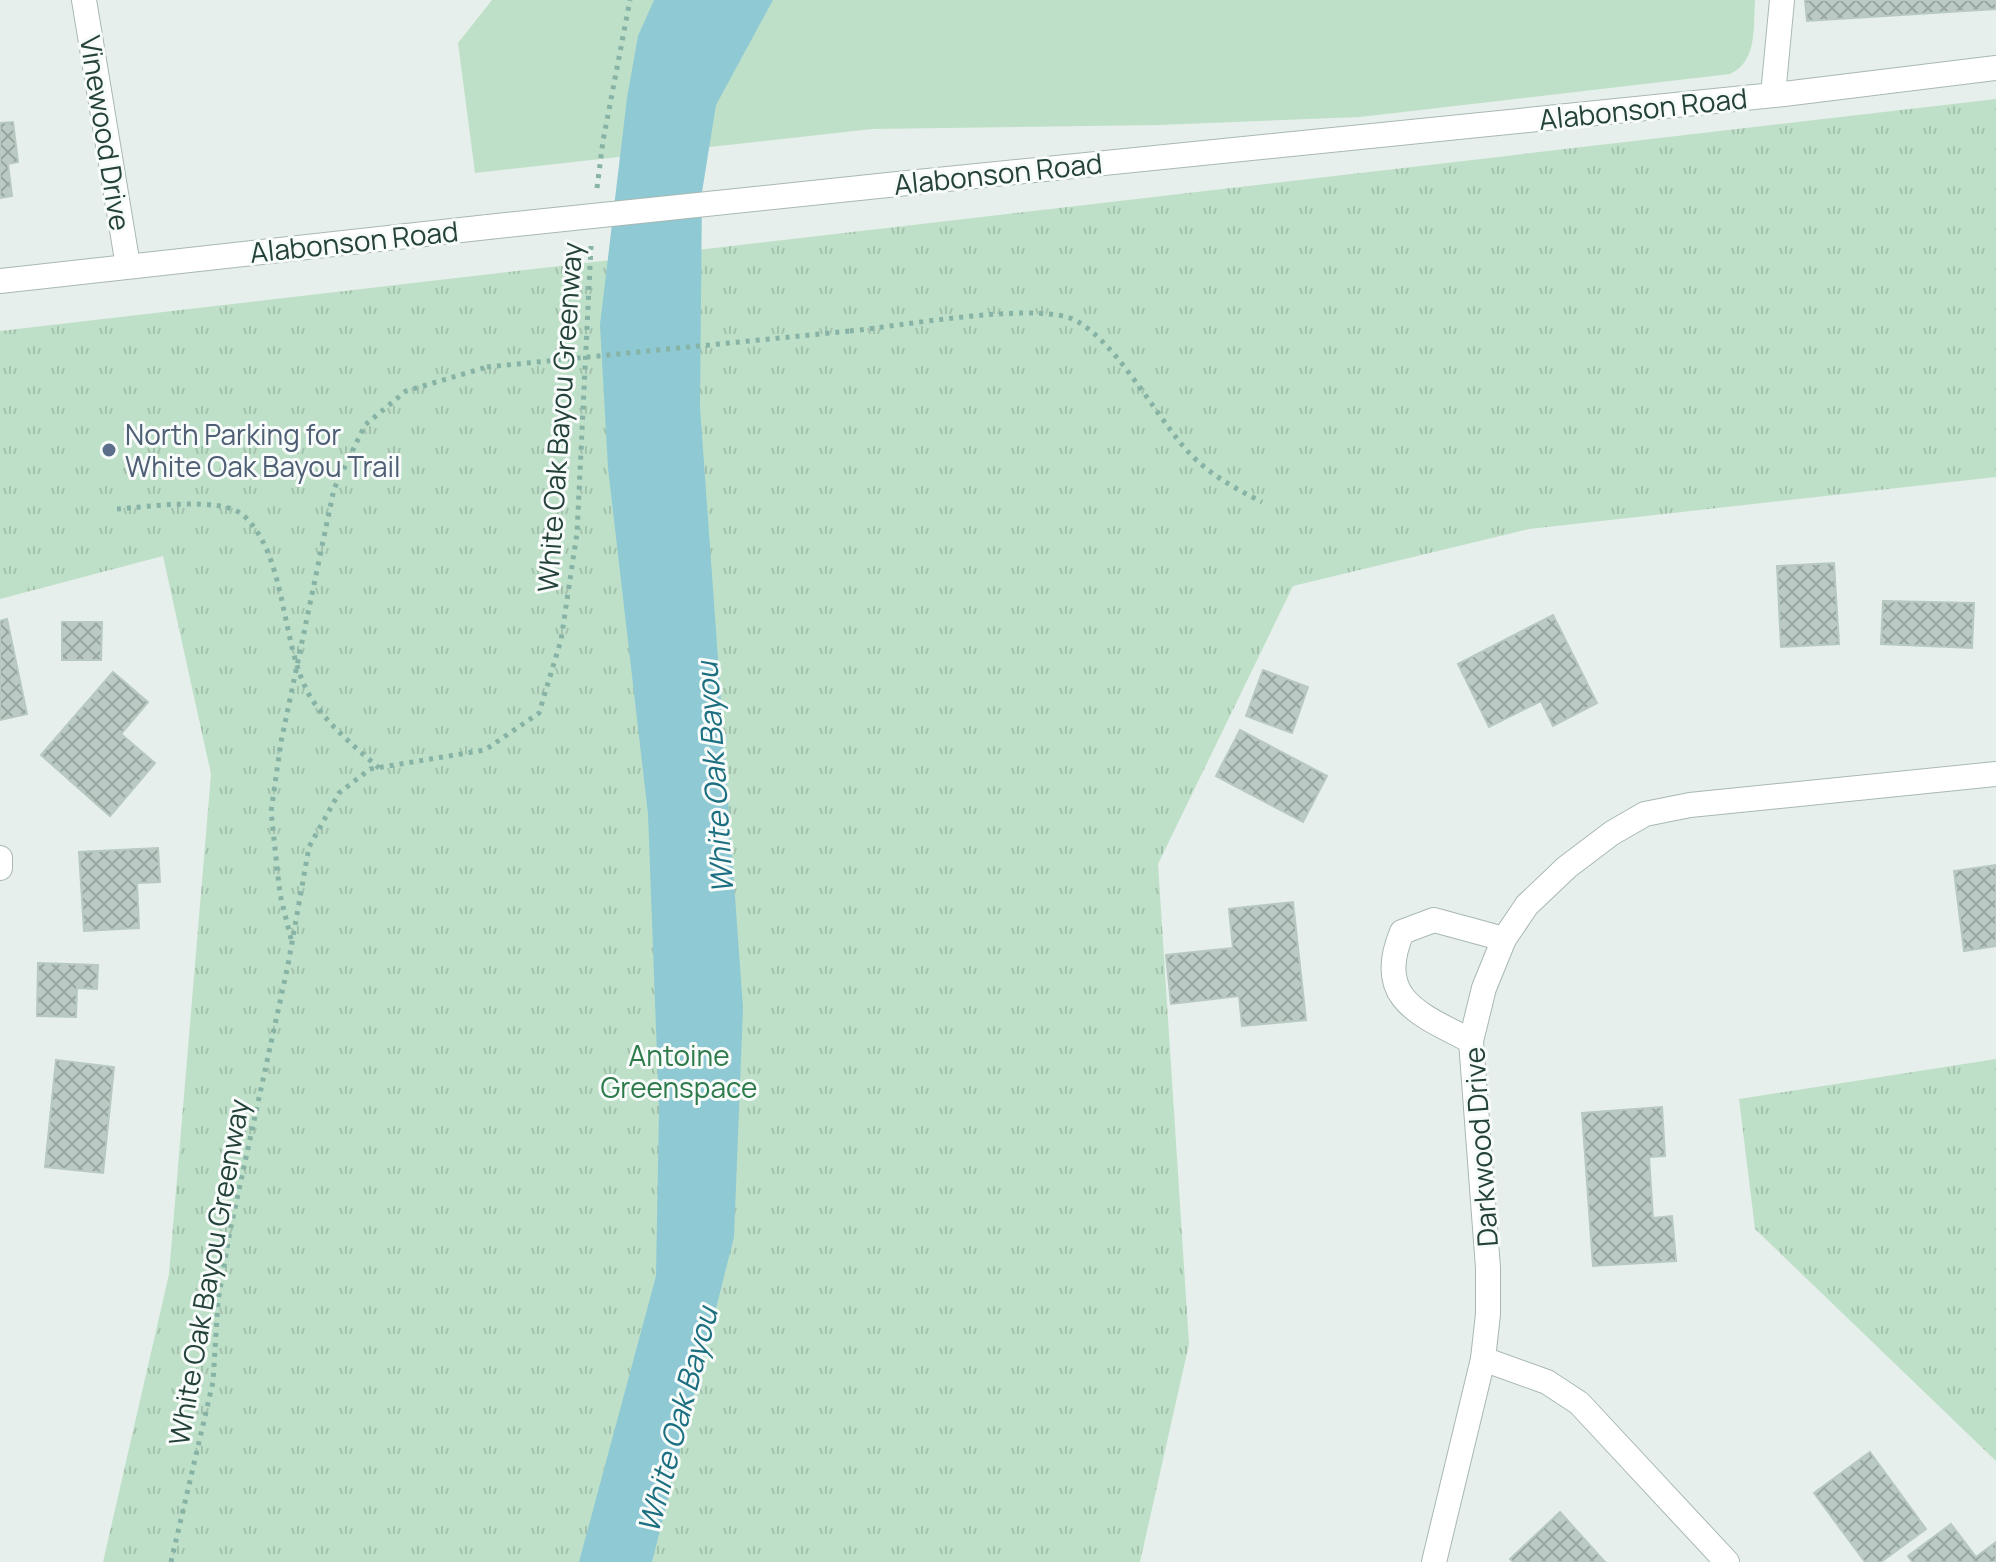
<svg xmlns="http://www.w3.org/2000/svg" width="1996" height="1562" font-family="Manrope,sans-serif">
  <defs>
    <pattern id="park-tufts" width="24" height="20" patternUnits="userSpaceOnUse" patternTransform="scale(2)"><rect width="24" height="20" fill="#bfe0c8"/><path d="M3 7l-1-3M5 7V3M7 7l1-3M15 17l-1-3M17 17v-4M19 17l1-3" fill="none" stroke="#a4c1ad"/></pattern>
    <pattern id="building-cross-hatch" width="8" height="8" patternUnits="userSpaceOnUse" patternTransform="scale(2)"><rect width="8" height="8" fill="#bbcac4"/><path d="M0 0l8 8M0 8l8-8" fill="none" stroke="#98a6a0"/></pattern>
  </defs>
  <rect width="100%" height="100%" fill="#e6efeb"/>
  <path fill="#bfe0c8" d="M492,0H1755C1753,27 1758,61 1730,74L1360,117L1159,125L872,129L475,173L458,43Z"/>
  <g fill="url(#park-tufts)">
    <polygon points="1996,99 1996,477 1529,529 1293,586 1158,864 1189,1344 1140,1562 103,1562 169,1274 211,774 163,556 0,599 0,331"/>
    <polygon points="1996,1059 1996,1461 1755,1229 1739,1099"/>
  </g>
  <polygon fill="#8ec9d4" points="654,0 773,0 716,105 702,192 700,407 743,1008 734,1237 652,1562 579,1562 656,1276 659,1109 648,814 608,468 600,325 627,98 638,36"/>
  <g fill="url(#building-cross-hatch)" stroke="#b8c9c2" stroke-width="2">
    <polygon points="1805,0 1996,0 1996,9 1807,21"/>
    <polygon points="13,122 18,162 8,164 12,196 0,198 0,123"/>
    <polygon points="1834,563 1839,644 1781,647 1777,566"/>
    <polygon points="1883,601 1974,603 1972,648 1881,644"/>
    <polygon points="1553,615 1597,703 1553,726 1541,701 1489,727 1458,664"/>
    <polygon points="7,619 27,714 0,720 0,621"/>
    <polygon points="62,622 102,622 101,660 62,660"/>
    <polygon points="1263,670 1308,687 1292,733 1246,716"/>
    <polygon points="113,672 148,702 121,734 155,763 110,816 41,755"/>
    <polygon points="1240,730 1327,776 1303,822 1216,776"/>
    <polygon points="158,848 160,882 137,883 139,928 84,931 79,852"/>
    <polygon points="1996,865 1996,946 1964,951 1954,871"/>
    <polygon points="1293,902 1306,1020 1242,1026 1239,996 1171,1004 1166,955 1233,948 1229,909"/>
    <polygon points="38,963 98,965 97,989 77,988 76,1017 37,1016"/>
    <polygon points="56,1060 114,1067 103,1173 45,1167"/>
    <polygon points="1662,1107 1665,1156 1649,1157 1653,1218 1672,1216 1676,1261 1593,1266 1582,1113"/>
    <polygon points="1870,1452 1926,1529 1881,1562 1865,1562 1814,1493"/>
    <polygon points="1560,1512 1605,1562 1513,1562 1510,1559"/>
    <polygon points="1951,1524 1976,1557 1996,1542 1996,1562 1912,1562 1908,1556"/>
  </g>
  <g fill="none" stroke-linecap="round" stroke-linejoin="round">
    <g stroke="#a8b8b2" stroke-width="26">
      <g id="minor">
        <polyline points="84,0 128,266"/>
        <polyline points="1773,95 1782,0"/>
        <polyline points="888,185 1784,94 1996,68"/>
        <polyline points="0,281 488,227"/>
        <polyline points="0,858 0,868"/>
        <path d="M1471,1041C1419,1014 1374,999 1402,932L1434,920L1504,939"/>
        <polyline points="1483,1359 1547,1382 1579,1403 1727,1562"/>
        <polyline points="1434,1562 1483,1359 1488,1314 1488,1268 1471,1041 1484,988 1504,939 1527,905 1567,867 1612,833 1645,814 1690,805 1996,774"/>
      </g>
    </g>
    <g stroke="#86b3a5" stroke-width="5" stroke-dasharray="4 6" stroke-linecap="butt">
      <polyline points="597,188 603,141 630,0"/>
      <path d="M850,331C900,326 1027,303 1070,318C1110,333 1154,412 1183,446C1205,472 1232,487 1262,502"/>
      <path d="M117,509C146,507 221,496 243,515C288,555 280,647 311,698C328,725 355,747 379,768"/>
      <polyline points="291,939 280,894 271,812 281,742 334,489 365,425 406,391 487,367"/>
      <polyline points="171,1562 213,1382 218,1301 230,1231 288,965 309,847 339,793 370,769 485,750 539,713 561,640 577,533 591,246"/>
    </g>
    <use href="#minor" stroke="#fff" stroke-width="24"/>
    <g stroke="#a8b8b2" stroke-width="26" stroke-linecap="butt">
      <polyline id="minor-bridge" points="488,227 888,185"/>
    </g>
    <polyline stroke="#86b3a5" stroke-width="5" stroke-dasharray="4 6" stroke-linecap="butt" points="487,367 850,331"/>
    <use href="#minor-bridge" stroke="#fff" stroke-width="24"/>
  </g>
  <circle fill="#5c6f8a" stroke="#f7fbf9" stroke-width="3" cx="109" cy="450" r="8"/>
  <g text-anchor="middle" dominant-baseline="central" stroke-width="6" stroke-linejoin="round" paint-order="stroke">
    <g font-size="28" fill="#24423a" stroke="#f7fbf9">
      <text transform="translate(1643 108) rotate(-6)">Alabonson Road</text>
      <text transform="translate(106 133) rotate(81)">Vinewood Drive</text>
      <text transform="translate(998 173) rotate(-6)">Alabonson Road</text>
      <text transform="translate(354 241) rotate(-6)">Alabonson Road</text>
      <text transform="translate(559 417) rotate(-86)">White Oak Bayou Greenway</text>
      <text transform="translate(1480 1147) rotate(-94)">Darkwood Drive</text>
      <text transform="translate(208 1272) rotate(-80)">White Oak Bayou Greenway</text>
    </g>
    <g font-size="28" fill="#4e5e75" stroke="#f7fbf9" text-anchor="start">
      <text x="125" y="434">North Parking for<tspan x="125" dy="32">White Oak Bayou Trail</tspan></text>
    </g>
    <g font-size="28" fill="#2d7a4b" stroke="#f7fbf9">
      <text x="679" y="1055">Antoine<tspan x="679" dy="32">Greenspace</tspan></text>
    </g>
    <g font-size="30" font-style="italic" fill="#1c6f80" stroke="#f7fbf9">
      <text transform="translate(714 778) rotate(-94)">White Oak Bayou</text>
      <text transform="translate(677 1420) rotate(-75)">White Oak Bayou</text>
    </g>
  </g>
</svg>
